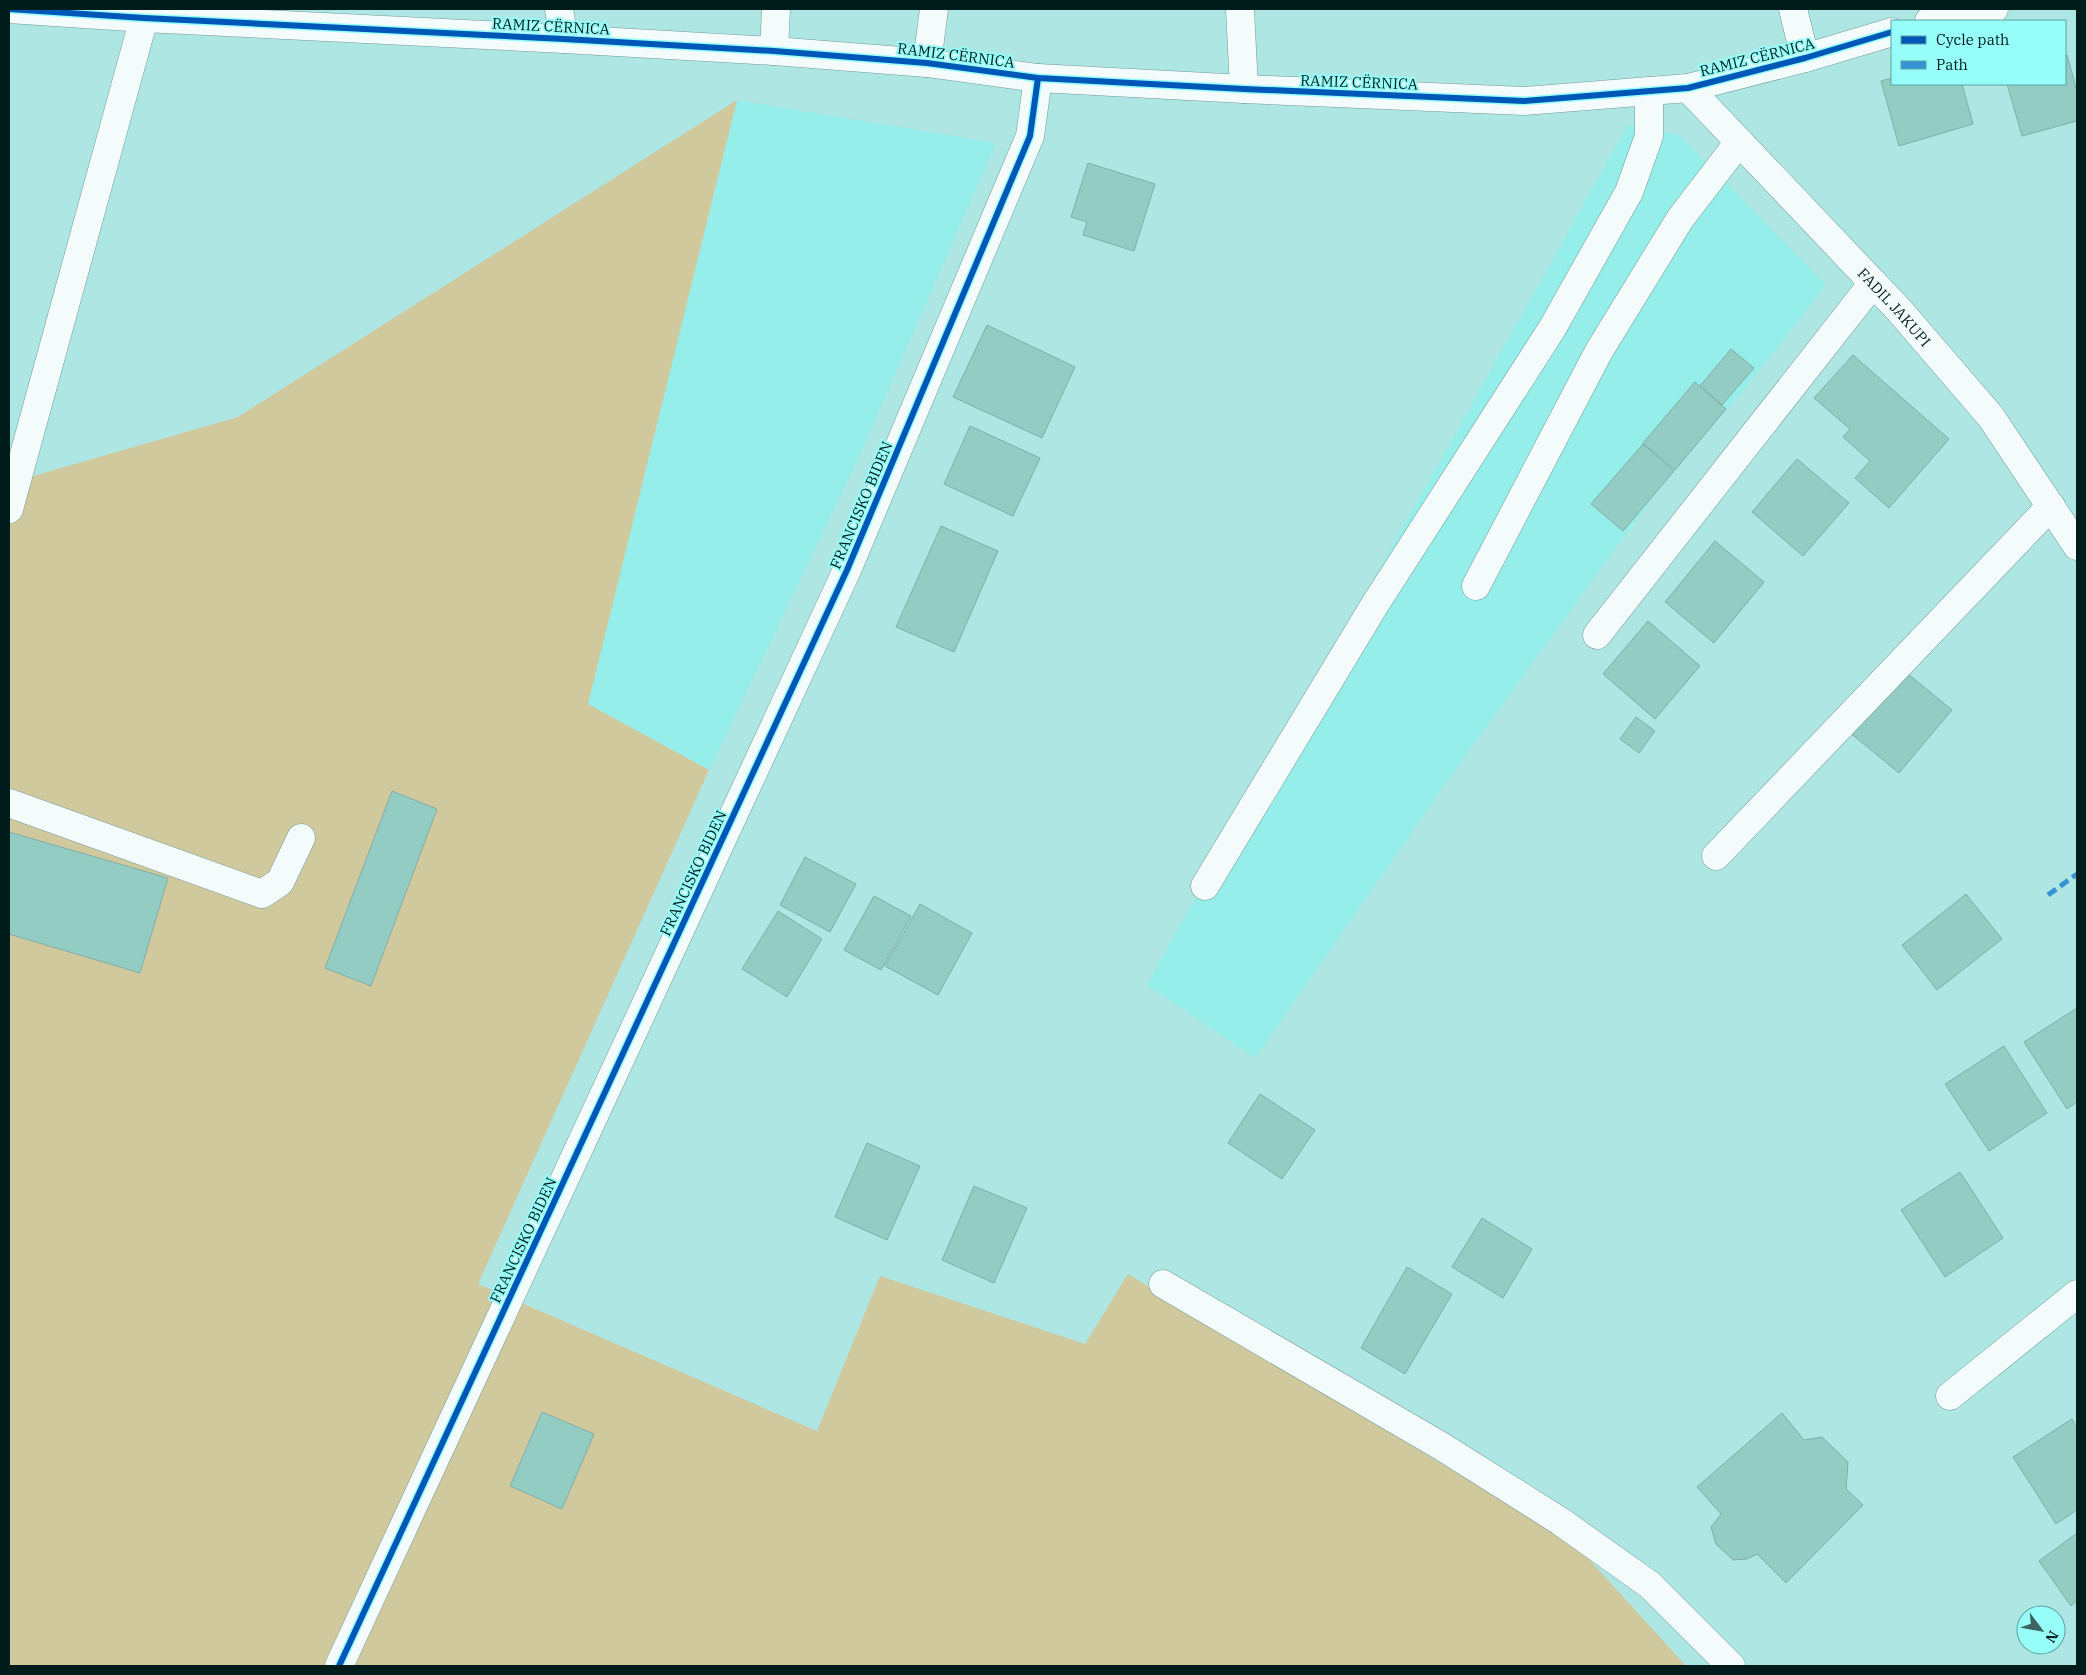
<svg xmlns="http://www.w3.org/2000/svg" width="2086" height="1675" font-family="'IBM Plex Serif',serif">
  <rect width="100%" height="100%" fill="#aee6e3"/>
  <g fill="#95eeea">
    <polygon points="737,100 996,143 858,459 709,770 588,704"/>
    <polygon points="1628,125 1679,135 1826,285 1750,382 1651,499 1450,777 1255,1058 1147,985"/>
  </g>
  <polygon fill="#d1c99e" points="737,100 588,704 709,770 478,1284 817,1431 880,1276 1085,1344 1128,1274 1576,1545 1686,1666 9,1666 9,483 238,417"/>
  <g fill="#92ccc3" stroke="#82ada7">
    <polygon points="2067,55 2077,91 2077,121 2022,136 2007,84 2065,84 2065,56"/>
    <polygon points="1892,78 1892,84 1962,84 1973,124 1899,146 1881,81"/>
    <polygon points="1088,163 1155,184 1134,251 1083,235 1087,222 1071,217"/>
    <polygon points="987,325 1075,367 1042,438 953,397"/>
    <polygon points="1731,349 1754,368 1722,405 1700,386"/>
    <polygon points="1853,355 1949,439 1889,508 1855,478 1870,461 1843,437 1850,429 1814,398"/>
    <polygon points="1695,382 1726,409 1675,470 1643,443"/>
    <polygon points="970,426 1040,458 1013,516 944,484"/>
    <polygon points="1643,444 1674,471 1623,531 1591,504"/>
    <polygon points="1797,459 1849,503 1803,556 1752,512"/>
    <polygon points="941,526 998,551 954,652 896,627"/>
    <polygon points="1715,541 1764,582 1714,643 1665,602"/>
    <polygon points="1648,621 1700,666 1655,719 1603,674"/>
    <polygon points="1902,669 1952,710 1899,773 1849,732"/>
    <polygon points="1636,717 1655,731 1639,753 1620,739"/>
    <polygon points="392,791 437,809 371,986 325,968"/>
    <polygon points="9,832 168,878 140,973 9,934"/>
    <polygon points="805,857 856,884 830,932 780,905"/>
    <polygon points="1966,894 2002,939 1937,990 1902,945"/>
    <polygon points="874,896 911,916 881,970 844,950"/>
    <polygon points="920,904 972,933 938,995 885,966"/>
    <polygon points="778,911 822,939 787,997 742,969"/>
    <polygon points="2077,1008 2077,1102 2067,1109 2024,1042"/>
    <polygon points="2004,1046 2047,1113 1989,1151 1945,1084"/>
    <polygon points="1260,1094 1315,1130 1282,1179 1228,1143"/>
    <polygon points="867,1143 920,1166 887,1240 835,1217"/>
    <polygon points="1960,1172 2003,1238 1945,1277 1901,1210"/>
    <polygon points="974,1186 1027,1208 994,1283 942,1260"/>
    <polygon points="1482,1218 1532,1249 1503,1298 1452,1267"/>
    <polygon points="1407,1267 1452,1294 1405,1374 1361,1348"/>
    <polygon points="542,1412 594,1434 562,1509 510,1486"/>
    <polygon points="1782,1413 1804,1440 1822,1437 1848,1462 1846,1489 1863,1505 1786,1583 1757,1554 1747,1559 1733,1560 1716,1544 1711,1527 1721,1514 1697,1487"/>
    <polygon points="2072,1419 2077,1428 2077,1510 2056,1524 2013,1457"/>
    <polygon points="2077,1533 2077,1601 2071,1606 2039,1561"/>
  </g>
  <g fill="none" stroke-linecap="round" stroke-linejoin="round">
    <g stroke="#719a98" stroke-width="29">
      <g id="minor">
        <polyline points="9,9 144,18 564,39 774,51 927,63 1038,78 1244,89 1524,101 1688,88 1805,58 1892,32"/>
        <polyline points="559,9 564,39"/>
        <polyline points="1240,9 1244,89"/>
        <polyline points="1793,9 1805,58"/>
        <polyline points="1929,21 1994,9"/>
        <polyline points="774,51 776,9"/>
        <polyline points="927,63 934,9"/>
        <path id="s1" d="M1688,88L1899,310L1991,417L2077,546"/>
        <polyline points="9,509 144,18"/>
        <polyline points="1476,586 1599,351 1680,219 1739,142"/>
        <polyline points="1597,635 1873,283"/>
        <polyline points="9,803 262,894 280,882 301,838"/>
        <polyline points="1716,856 2051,506"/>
        <polyline points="1205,886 1374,606 1553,327 1629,192 1649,136 1649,91"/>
        <polyline points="1163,1284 1441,1446 1560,1521 1650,1585 1731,1666"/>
        <polyline points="1950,1396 2077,1294"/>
        <polyline points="339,1666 847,570 1030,136 1038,78"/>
      </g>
    </g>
    <use href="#minor" stroke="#f3fbfb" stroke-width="28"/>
    <polyline stroke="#3694d4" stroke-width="5" stroke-dasharray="10 5" stroke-linecap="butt" points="2048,895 2077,874"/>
    <g stroke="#97fdf9" stroke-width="9">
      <g id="cycleway">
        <polyline points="9,9 144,18 564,39 774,51 927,63 1038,78 1244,89 1524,101 1688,88 1805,58 1892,32"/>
        <polyline points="339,1666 847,570 1030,136 1038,78"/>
      </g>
    </g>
    <use href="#cycleway" stroke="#0057b8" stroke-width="6"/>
  </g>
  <g text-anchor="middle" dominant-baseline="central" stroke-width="4" stroke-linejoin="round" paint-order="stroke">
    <g font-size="15" fill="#001d1c" stroke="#97fdf9">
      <text transform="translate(551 26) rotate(3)">RAMIZ CËRNICA</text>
      <text transform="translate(956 55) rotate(7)">RAMIZ CËRNICA</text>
      <text transform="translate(1757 57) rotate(-14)">RAMIZ CËRNICA</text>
      <text transform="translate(1359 82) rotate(2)">RAMIZ CËRNICA</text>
      <text stroke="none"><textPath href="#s1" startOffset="301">FADIL JAKUPI</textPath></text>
      <text transform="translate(861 505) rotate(-67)">FRANCISKO BIDEN</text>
      <text transform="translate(693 873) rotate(-65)">FRANCISKO BIDEN</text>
      <text transform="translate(523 1240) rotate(-65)">FRANCISKO BIDEN</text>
    </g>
  </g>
  <rect width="2086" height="1675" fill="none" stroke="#001d1c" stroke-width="20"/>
  <rect x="1891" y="20" width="175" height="65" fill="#97fdf9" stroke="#5ba3a1"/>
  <rect x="1901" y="36" width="25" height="8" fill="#0057b8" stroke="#5ba3a1"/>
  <text x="1936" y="45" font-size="15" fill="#001d1c">Cycle path</text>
  <rect x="1901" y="61" width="25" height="8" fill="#3694d4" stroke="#5ba3a1"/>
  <text x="1936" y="70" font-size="15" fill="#001d1c">Path</text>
  <g transform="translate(2041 1630) rotate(122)"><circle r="24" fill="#97fdf9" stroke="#5ba3a1"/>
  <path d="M0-4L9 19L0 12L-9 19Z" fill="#3d6362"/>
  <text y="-8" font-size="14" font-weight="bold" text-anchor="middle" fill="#001d1c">N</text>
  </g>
</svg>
